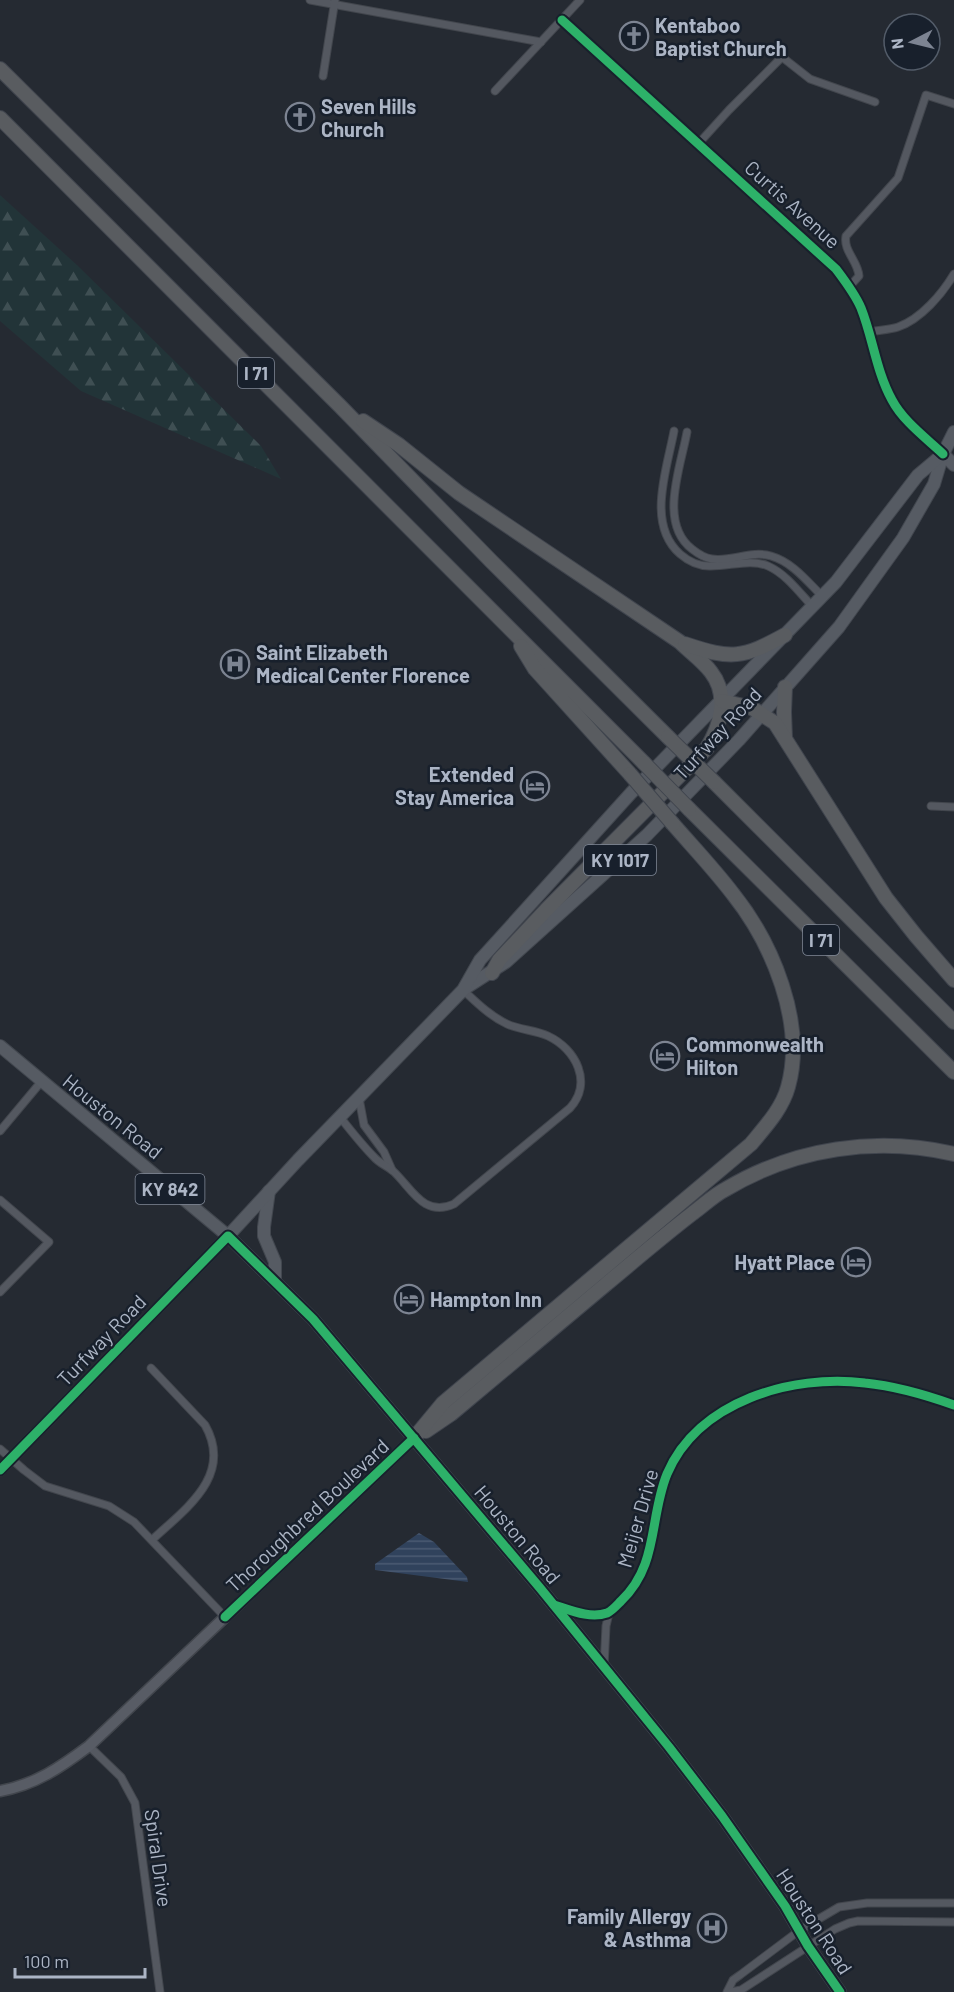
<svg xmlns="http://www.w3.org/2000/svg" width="954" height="1992" font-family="Barlow,sans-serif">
  <defs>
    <pattern id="forest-firs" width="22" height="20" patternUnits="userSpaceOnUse" patternTransform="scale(1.5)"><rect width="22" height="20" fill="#223438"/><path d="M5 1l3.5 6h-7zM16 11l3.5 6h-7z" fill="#3f4f53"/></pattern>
    <pattern id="water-rules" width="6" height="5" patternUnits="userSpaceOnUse" patternTransform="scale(1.5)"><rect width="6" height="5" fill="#30425c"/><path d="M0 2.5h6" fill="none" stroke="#4b5b72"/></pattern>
  </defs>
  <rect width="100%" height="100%" fill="#252a32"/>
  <polygon fill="url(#forest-firs)" points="0,195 78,266 261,446 281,479 81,391 0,321"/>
  <polygon fill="url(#water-rules)" points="419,1533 434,1542 467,1577 468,1582 375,1570 375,1564"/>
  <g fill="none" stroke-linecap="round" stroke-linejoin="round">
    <g stroke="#42464d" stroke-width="9">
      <g id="minor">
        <polyline points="310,0 541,42"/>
        <path d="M562,20L836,269C845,281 855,294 861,308C873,338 876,371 892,400C903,421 926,438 943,454"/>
        <polyline points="323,76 335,0"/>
        <polyline points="495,91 580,0"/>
        <polyline points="699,143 729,110 782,57 810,79 875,102"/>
        <path d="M849,287L859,276C858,261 843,251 846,236L898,178L926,95L954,104"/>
        <path d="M869,332C878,330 889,330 898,327C921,319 942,294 954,274"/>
        <path d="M674,431C667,469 646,524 680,554C687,560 698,566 709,566C728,567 750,558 768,566C786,574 799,592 812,606"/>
        <path d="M687,432C681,466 658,523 692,549C697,553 705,558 712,559C732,562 751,550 771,556C792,562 807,581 821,595"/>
        <polyline points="931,806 954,807"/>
        <polyline points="359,1098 364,1125 384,1152 392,1170"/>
        <path d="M340,1117C351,1131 362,1145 374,1157C379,1163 387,1166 393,1171C411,1187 423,1218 454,1204L570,1108C593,1083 576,1049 548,1036C535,1030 520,1030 507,1024C490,1016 477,1003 463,990"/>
        <polyline points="0,1131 41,1082"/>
        <polyline points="0,1200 49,1242 0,1292"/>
        <path d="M151,1368L205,1425C234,1476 185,1509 152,1540"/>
        <polyline points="0,1449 24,1470 45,1486 109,1506 134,1522 225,1617"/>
        <path d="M555,1605C571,1610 592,1620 608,1613C613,1611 618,1604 622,1600C658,1565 649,1516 667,1474C699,1400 792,1374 866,1383C895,1386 926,1395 954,1405"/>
        <polyline points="604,1667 606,1626 609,1613"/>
        <polyline points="89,1746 121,1777 135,1803 160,1992"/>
        <polyline points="727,1992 733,1980 740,1975 800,1930 839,1907 867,1903 954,1903"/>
        <polyline points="731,1992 741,1990 835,1929 849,1923 858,1921 954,1922"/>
      </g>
    </g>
    <g stroke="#42464d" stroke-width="13">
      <g id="secondary">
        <polyline points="0,1470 228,1236"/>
        <path d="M0,1791C35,1785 61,1767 89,1746L414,1438"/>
      </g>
    </g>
    <g stroke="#42474f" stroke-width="14">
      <g id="primary">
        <polyline points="943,454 954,465"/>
        <polyline points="464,989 506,962 647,835 739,740 839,627 903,538 934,484 943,454 954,432"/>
        <polyline points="0,1046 228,1236 313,1319 540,1588 669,1747 722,1816 785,1906 808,1946 840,1992"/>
        <polyline points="269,1191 264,1227 264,1236 275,1262 275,1280"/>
        <polyline points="228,1236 298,1160 463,990 480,960 631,793 836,582 918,475 943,454"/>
      </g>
    </g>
    <g stroke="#40454e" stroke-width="16">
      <g id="motorway">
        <polyline points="0,69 340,406 491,561 668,737"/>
        <polyline points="0,118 644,763"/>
        <path d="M363,421L399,445L459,493L680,642C690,652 703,661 711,672C729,695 721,725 707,748L546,910L499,960L492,973"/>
        <path d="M685,644C732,660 743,658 785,635"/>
        <polyline points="521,646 535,669 630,774"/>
        <polyline points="785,687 784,712 785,738"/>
        <polyline points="722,701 752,708 775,723 886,898 916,936 954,980"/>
        <polyline points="714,782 954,1022"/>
        <polyline points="689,809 954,1072"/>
        <path d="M426,1431L451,1414C502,1371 554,1328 605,1285C634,1261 663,1236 693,1213C704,1205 714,1195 726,1189C795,1148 876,1136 954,1154"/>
        <path d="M414,1438L443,1403L751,1144C765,1127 782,1109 788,1087C806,1023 772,943 733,894C714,869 693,847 673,824"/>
      </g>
    </g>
    <use href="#minor" stroke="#545860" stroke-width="7"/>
    <use href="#secondary" stroke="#585c65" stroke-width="10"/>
    <use href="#primary" stroke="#565b63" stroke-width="12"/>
    <use href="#motorway" stroke="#595c60" stroke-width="14"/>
    <g stroke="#40454e" stroke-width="16" stroke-linecap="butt">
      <g id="motorway-bridge">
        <polyline points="668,737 714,782"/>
        <polyline points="644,763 689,809"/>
        <polyline points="630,774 673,824"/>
      </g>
    </g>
    <use href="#motorway-bridge" stroke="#595c60" stroke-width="14"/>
    <g stroke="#18202c" stroke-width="13">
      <g id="cycleway">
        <path d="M562,20L836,269C845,281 855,294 861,308C873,338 876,371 892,400C903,421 926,438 943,454"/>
        <polyline points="0,1470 228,1236 313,1319 540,1588 669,1747 722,1816 785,1906 808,1946 840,1992"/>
        <path d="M554,1605C570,1610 590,1619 607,1613C612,1611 617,1605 621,1601C659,1565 649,1518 667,1474C698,1401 792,1374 865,1383C895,1386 926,1395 954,1405"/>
        <polyline points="225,1617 414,1438"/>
      </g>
    </g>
    <use href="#cycleway" stroke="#2db169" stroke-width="9"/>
  </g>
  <defs>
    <g id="church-ring" transform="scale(1.5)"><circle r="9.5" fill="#18202c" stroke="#7d8492" stroke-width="1.5"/><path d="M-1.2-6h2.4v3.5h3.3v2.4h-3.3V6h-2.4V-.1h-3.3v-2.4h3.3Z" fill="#7d8492"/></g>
    <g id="hospital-ring" transform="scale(1.5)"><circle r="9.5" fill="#18202c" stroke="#7d8492" stroke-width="1.5"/><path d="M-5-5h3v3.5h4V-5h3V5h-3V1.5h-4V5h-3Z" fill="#7d8492"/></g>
    <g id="hotel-ring" transform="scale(1.5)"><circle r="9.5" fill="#18202c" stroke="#7d8492" stroke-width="1.5"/><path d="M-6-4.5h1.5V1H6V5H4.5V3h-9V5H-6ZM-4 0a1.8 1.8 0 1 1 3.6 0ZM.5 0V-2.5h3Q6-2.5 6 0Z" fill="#7d8492"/></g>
  </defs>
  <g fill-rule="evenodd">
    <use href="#church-ring" x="634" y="36"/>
    <use href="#church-ring" x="300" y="117"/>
    <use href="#hospital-ring" x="235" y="664"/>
    <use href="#hotel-ring" x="535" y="786"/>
    <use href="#hotel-ring" x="665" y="1056"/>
    <use href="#hotel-ring" x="856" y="1262"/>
    <use href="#hotel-ring" x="409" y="1299"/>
    <use href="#hospital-ring" x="712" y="1928"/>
  </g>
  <g text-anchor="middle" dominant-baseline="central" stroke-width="5" stroke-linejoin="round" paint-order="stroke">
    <g fill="#18202c" stroke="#808897" stroke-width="1.5">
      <rect x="238" y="358" width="36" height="30" rx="4.5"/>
      <rect x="584" y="845" width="72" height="30" rx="4.5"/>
      <rect x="803" y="925" width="36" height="30" rx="4.5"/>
      <rect x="135.5" y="1174" width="69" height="30" rx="4.5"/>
    </g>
    <g font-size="18" font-weight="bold" fill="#acb5c5">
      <text x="256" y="373">I 71</text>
      <text x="620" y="860">KY 1017</text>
      <text x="821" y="940">I 71</text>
      <text x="170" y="1189">KY 842</text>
    </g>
    <g font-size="20" font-weight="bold" fill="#acb5c5" stroke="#18202c" text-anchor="start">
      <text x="655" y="25">Kentaboo<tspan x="655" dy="23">Baptist Church</tspan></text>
      <text x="321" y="106">Seven Hills<tspan x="321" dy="23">Church</tspan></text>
      <text x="256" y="652">Saint Elizabeth<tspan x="256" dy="23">Medical Center Florence</tspan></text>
      <text x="514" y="774" text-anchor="end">Extended<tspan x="514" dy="23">Stay America</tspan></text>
      <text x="686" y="1044">Commonwealth<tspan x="686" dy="23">Hilton</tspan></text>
      <text x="835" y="1262" text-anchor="end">Hyatt Place</text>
      <text x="430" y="1299">Hampton Inn</text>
      <text x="691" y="1916" text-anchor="end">Family Allergy<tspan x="691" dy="23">&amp; Asthma</tspan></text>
    </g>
    <g font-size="20" fill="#acb5c5" stroke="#18202c">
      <text transform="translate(793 204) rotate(42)">Curtis Avenue</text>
      <text transform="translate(717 733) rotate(-47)">Turfway Road</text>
      <text transform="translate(113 1116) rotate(39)">Houston Road</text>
      <text transform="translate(101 1340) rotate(-46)">Turfway Road</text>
      <text transform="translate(307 1515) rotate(-43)">Thoroughbred Boulevard</text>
      <text transform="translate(637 1518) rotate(-74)">Meijer Drive</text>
      <text transform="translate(518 1534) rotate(50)">Houston Road</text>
      <text transform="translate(159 1858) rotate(82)">Spiral Drive</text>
      <text transform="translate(815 1921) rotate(57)">Houston Road</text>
    </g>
  </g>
  <g transform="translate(912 42) rotate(263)"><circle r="28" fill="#18202c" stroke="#535c69" stroke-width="1.5"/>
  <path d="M0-4.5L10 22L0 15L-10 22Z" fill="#7d8492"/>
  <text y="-9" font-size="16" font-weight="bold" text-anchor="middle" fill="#acb5c5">N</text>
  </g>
  <path d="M15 1968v9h130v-9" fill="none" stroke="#acb5c5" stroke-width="3"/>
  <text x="24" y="1968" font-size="18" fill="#acb5c5" stroke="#18202c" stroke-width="4.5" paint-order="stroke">100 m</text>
</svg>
